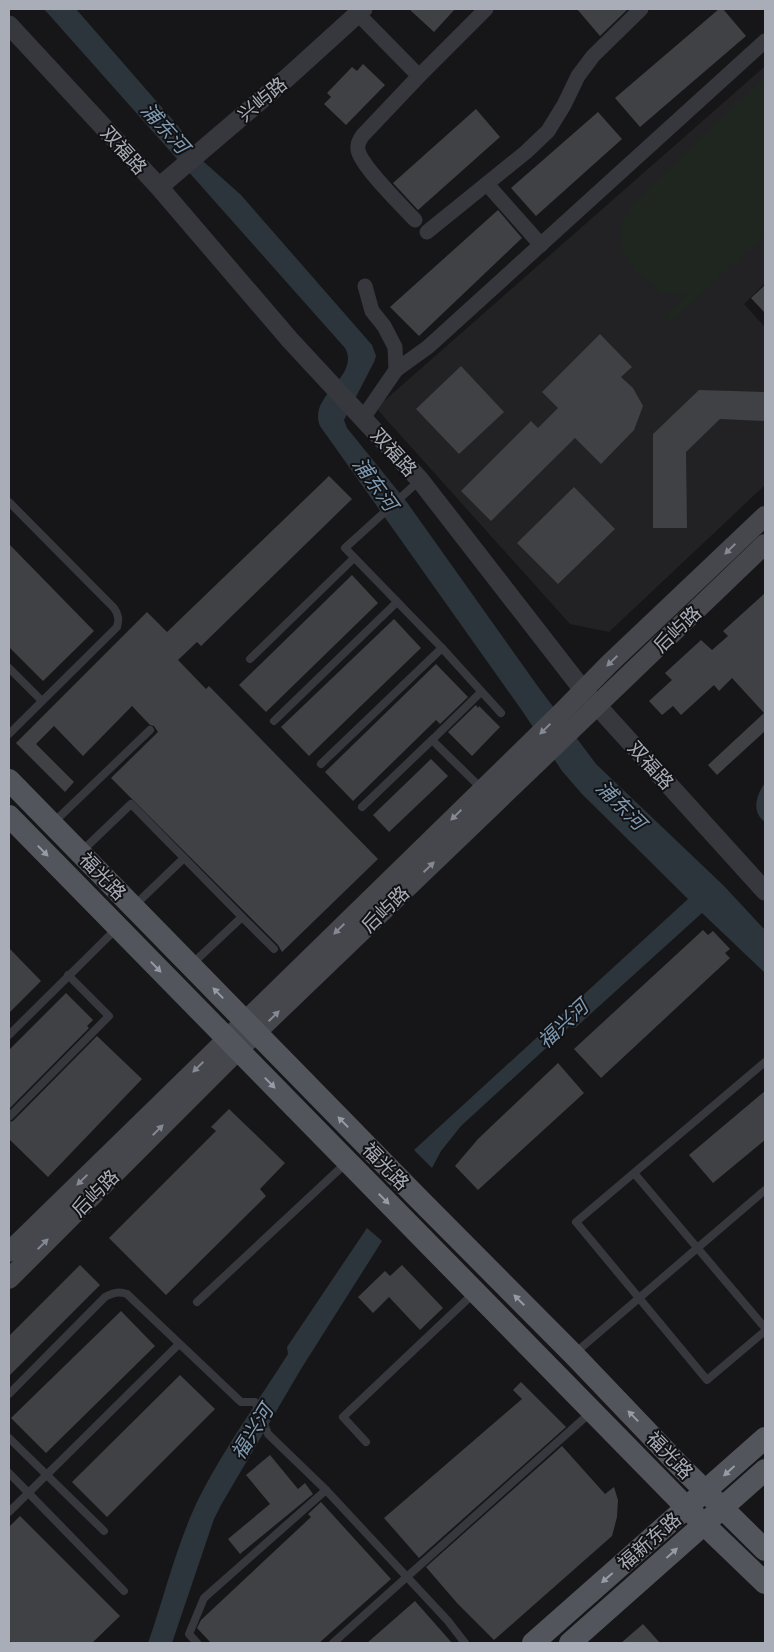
<svg xmlns="http://www.w3.org/2000/svg" width="774" height="1652" font-family="'PT Sans Narrow','Noto Sans SC',sans-serif">
  <rect width="100%" height="100%" fill="#161618"/>
  <polygon fill="#222225" points="765,66 765,283 744,304 765,327 765,485 609,632 570,624 376,408"/>
  <polygon fill="#1e261f" points="765,77 765,235 670,323 664,317 687,295 663,294 639,275 622,251 622,224 631,206"/>
  <g fill="#2c353c">
    <path d="M44,9H76L178,126L204,162L241,195L372,345L376,356L374,362L344,420L347,428L406,501L539,688L596,764L724,886L765,930V973L702,913L575,1028L569,1027L461,1126L441,1151L432,1168L414,1150L688,899L582,794L562,771L523,712L320,426C307,395 361,377 345,348Z"/>
    <path d="M765,783V822C751,812 756,795 765,783Z"/>
    <path d="M367,1228L382,1241L301,1369L221,1505L214,1519L172,1643H148C165,1595 177,1542 200,1496C225,1447 259,1400 288,1354L287,1347Z"/>
  </g>
  <g fill="#404145">
    <polygon points="409,9 455,9 434,32"/>
    <polygon points="577,9 628,9 600,36"/>
    <polygon points="719,9 723,9 746,36 640,127 615,98"/>
    <polygon points="363,64 385,85 346,125 324,104 331,97 327,93 352,67 357,71"/>
    <polygon points="476,109 500,137 418,210 393,183"/>
    <polygon points="598,112 622,139 536,216 511,188"/>
    <polygon points="498,210 522,238 419,336 390,307"/>
    <polygon points="765,285 765,313 751,298"/>
    <polygon points="600,334 632,367 621,377 633,388 643,406 634,430 601,464 575,438 491,521 461,491 531,421 538,428 558,408 542,392"/>
    <polygon points="461,366 504,412 459,454 416,409"/>
    <polygon points="699,390 765,392 765,421 720,419 686,452 687,528 653,528 653,434"/>
    <polygon points="329,476 352,499 201,646 197,642 178,660 206,689 209,686 378,859 282,952 278,945 111,778 158,732 154,726 150,725 132,706 83,756 54,726 36,744 74,782 65,792 16,743 147,612 167,632"/>
    <polygon points="574,487 615,529 558,584 517,543"/>
    <polygon points="9,544 94,631 43,681 9,647"/>
    <polygon points="352,575 378,603 266,712 239,685"/>
    <polygon points="765,593 765,731 717,775 708,765 764,713 732,678 719,691 714,685 681,715 673,706 662,715 649,701 672,680 665,673 701,640 712,650 728,636 723,631"/>
    <polygon points="394,619 421,648 309,756 281,727"/>
    <polygon points="436,664 468,697 440,724 436,720 353,801 325,772"/>
    <polygon points="476,705 478,708 479,706 500,727 472,756 448,732"/>
    <polygon points="431,759 448,776 389,832 373,815"/>
    <polygon points="703,930 708,935 713,931 730,949 725,953 730,958 601,1078 574,1049"/>
    <polygon points="9,948 41,981 9,1013"/>
    <polygon points="66,993 93,1020 87,1026 89,1028 9,1109 9,1050"/>
    <polygon points="97,1036 142,1079 48,1177 9,1139 9,1122 13,1121"/>
    <polygon points="558,1063 584,1093 478,1190 455,1166 478,1139"/>
    <polygon points="765,1091 765,1140 713,1183 689,1155"/>
    <polygon points="229,1109 285,1163 260,1189 266,1196 166,1295 109,1238 216,1131 211,1127"/>
    <polygon points="80,1265 100,1285 9,1376 9,1336"/>
    <polygon points="402,1265 443,1308 420,1330 389,1297 373,1313 358,1297 385,1271 390,1276"/>
    <polygon points="121,1311 155,1346 46,1453 11,1418"/>
    <polygon points="180,1375 215,1409 107,1517 72,1482"/>
    <polygon points="521,1382 566,1427 419,1558 384,1518 522,1399 513,1390"/>
    <polygon points="562,1446 605,1494 614,1487 618,1500 617,1517 612,1536 494,1640 457,1603 426,1567"/>
    <polygon points="270,1455 298,1489 305,1483 313,1494 240,1554 228,1539 270,1504 246,1475"/>
    <polygon points="321,1502 391,1579 319,1643 211,1643 197,1628 201,1620 311,1517 308,1514"/>
    <polygon points="20,1516 120,1616 92,1643 12,1643 9,1640 9,1527"/>
    <polygon points="415,1601 452,1643 367,1643"/>
    <polygon points="643,1624 660,1643 621,1643"/>
  </g>
  <g fill="none" stroke-linecap="round" stroke-linejoin="round">
    <g stroke="#37383d" stroke-width="8">
      <polyline points="420,480 345,548 442,648 501,713"/>
      <path d="M9,502L114,608C119,615 119,620 117,627L9,734"/>
      <polyline points="250,659 354,558"/>
      <polyline points="9,668 42,701"/>
      <polyline points="481,692 432,740 482,789"/>
      <polyline points="274,721 397,602"/>
      <polyline points="321,764 442,648"/>
      <polyline points="362,807 432,740"/>
      <polyline points="53,823 150,730"/>
      <polyline points="82,851 131,804 242,917 192,964"/>
      <polyline points="135,905 184,858"/>
      <polyline points="242,917 274,949"/>
      <polyline points="9,1035 116,929"/>
      <polyline points="765,1062 576,1222 707,1380 765,1331"/>
      <polyline points="9,1117 109,1016 68,975"/>
      <polyline points="634,1173 765,1328"/>
      <polyline points="197,1302 346,1163"/>
      <polyline points="575,1353 765,1190"/>
      <path d="M9,1394L105,1297C113,1293 118,1291 127,1294L241,1402H255L268,1434L326,1490L448,1621L465,1643"/>
      <polyline points="9,1438 104,1531"/>
      <polyline points="366,1442 343,1417 474,1293"/>
      <polyline points="9,1473 124,1591"/>
      <polyline points="9,1512 179,1344"/>
      <polyline points="197,1643 189,1634 204,1598 326,1490"/>
      <polyline points="333,1643 590,1413"/>
    </g>
    <g stroke="#37383d" stroke-width="15">
      <path d="M358,14L419,76L363,135C359,140 357,144 358,150C361,166 402,206 415,220"/>
      <polyline points="419,76 486,9"/>
      <polyline points="487,184 541,245"/>
      <polyline points="427,232 526,152 548,131 564,105 578,76 593,56 641,9"/>
      <polyline points="396,370 428,347 765,41"/>
      <polyline points="363,418 396,370 395,347 384,326 372,311 365,286"/>
    </g>
    <g stroke="#37383d" stroke-width="19">
      <polyline points="9,25 159,187 290,340 420,480 583,690 765,891"/>
      <polyline points="159,187 288,77 363,9"/>
    </g>
    <g stroke="#45474d" stroke-width="20">
      <polyline points="9,1252 562,712 609,664 765,516"/>
      <polyline points="9,1279 238,1050 765,544"/>
    </g>
    <g stroke="#53555c" stroke-width="22">
      <polyline points="9,780 418,1198 574,1355 680,1466 765,1550"/>
      <polyline points="9,816 592,1411 687,1508 765,1583"/>
      <polyline points="533,1643 765,1438"/>
      <polyline points="570,1643 765,1470"/>
    </g>
  </g>
  <defs><path id="oneway-solid" d="M-6-.8H1V-3.2L6.5 0L1 3.2V.8H-6Z" transform="scale(1.25)"/></defs>
  <g fill="#858993">
    <use href="#oneway-solid" transform="translate(730 549) rotate(136)"/>
    <use href="#oneway-solid" transform="translate(612 661) rotate(136)"/>
    <use href="#oneway-solid" transform="translate(545 729) rotate(136)"/>
    <use href="#oneway-solid" transform="translate(456 815) rotate(136)"/>
    <use href="#oneway-solid" transform="translate(429 867) rotate(-44)"/>
    <use href="#oneway-solid" transform="translate(339 929) rotate(136)"/>
    <use href="#oneway-solid" transform="translate(274 1016) rotate(-44)"/>
    <use href="#oneway-solid" transform="translate(198 1067) rotate(136)"/>
    <use href="#oneway-solid" transform="translate(158 1130) rotate(-45)"/>
    <use href="#oneway-solid" transform="translate(82 1180) rotate(136)"/>
    <use href="#oneway-solid" transform="translate(43 1244) rotate(-45)"/>
  </g>
  <g fill="#979ba6">
    <use href="#oneway-solid" transform="translate(43 851) rotate(46)"/>
    <use href="#oneway-solid" transform="translate(156 967) rotate(46)"/>
    <use href="#oneway-solid" transform="translate(218 993) rotate(-134)"/>
    <use href="#oneway-solid" transform="translate(270 1083) rotate(46)"/>
    <use href="#oneway-solid" transform="translate(343 1122) rotate(-134)"/>
    <use href="#oneway-solid" transform="translate(384 1199) rotate(45)"/>
    <use href="#oneway-solid" transform="translate(519 1300) rotate(-135)"/>
    <use href="#oneway-solid" transform="translate(633 1416) rotate(-134)"/>
    <use href="#oneway-solid" transform="translate(729 1471) rotate(138)"/>
    <use href="#oneway-solid" transform="translate(672 1553) rotate(-42)"/>
    <use href="#oneway-solid" transform="translate(607 1578) rotate(139)"/>
  </g>
  <g text-anchor="middle" dominant-baseline="central" stroke-width="4" stroke-linejoin="round" paint-order="stroke">
    <g font-size="19" fill="#a8adb8" stroke="#111113">
      <text transform="translate(262 99) rotate(-40)">兴屿路</text>
      <text transform="translate(124 150) rotate(48)">双福路</text>
      <text transform="translate(394 452) rotate(48)">双福路</text>
      <text transform="translate(677 629) rotate(-44)">后屿路</text>
      <text transform="translate(651 765) rotate(48)">双福路</text>
      <text transform="translate(103 876) rotate(46)">福光路</text>
      <text transform="translate(385 909) rotate(-44)">后屿路</text>
      <text transform="translate(386 1166) rotate(46)">福光路</text>
      <text transform="translate(95 1193) rotate(-45)">后屿路</text>
      <text transform="translate(670 1455) rotate(46)">福光路</text>
      <text transform="translate(649 1541) rotate(-41)">福新东路</text>
    </g>
    <g font-size="20" font-style="italic" fill="#7f9bb3" stroke="#111113">
      <text transform="translate(165 128) rotate(48)">浦东河</text>
      <text transform="translate(375 484) rotate(54)">浦东河</text>
      <text transform="translate(621 805) rotate(45)">浦东河</text>
      <text transform="translate(563 1024) rotate(-43)">福兴河</text>
      <text transform="translate(252 1432) rotate(-58)">福兴河</text>
    </g>
  </g>
  <rect width="774" height="1652" fill="none" stroke="#a8adb8" stroke-width="20"/>
</svg>
